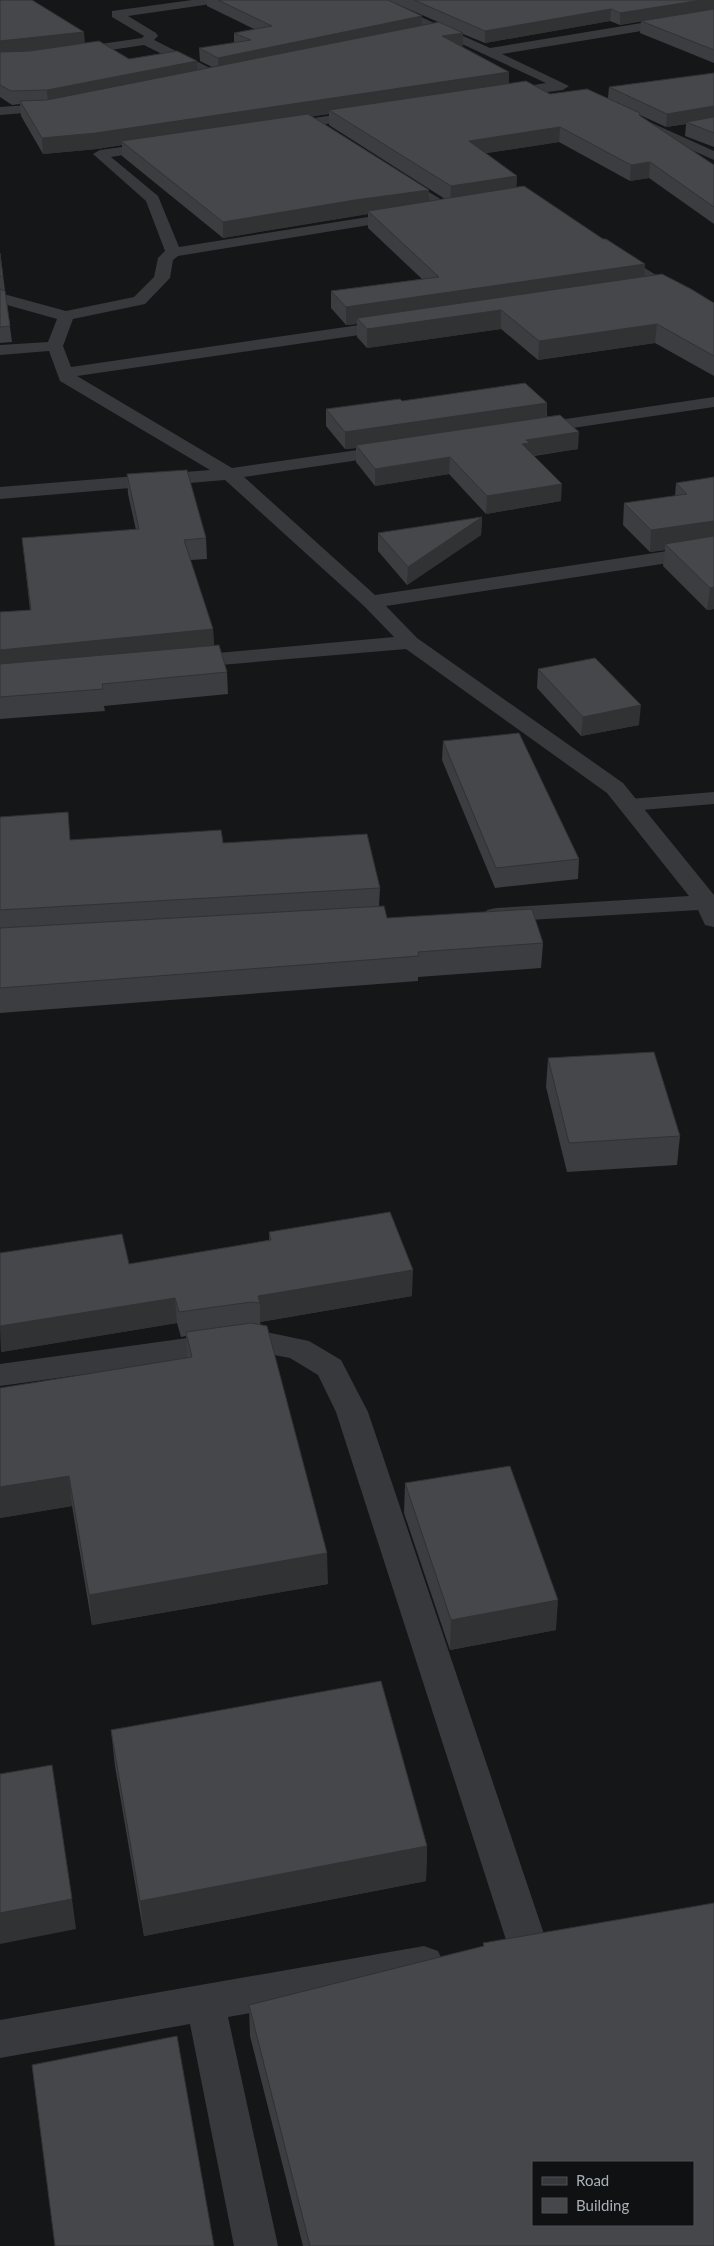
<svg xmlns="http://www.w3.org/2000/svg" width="714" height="2246" font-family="Lato,sans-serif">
  <rect width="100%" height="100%" fill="#151617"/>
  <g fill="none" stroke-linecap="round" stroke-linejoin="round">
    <polygon fill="#37393c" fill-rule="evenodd" points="714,792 714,804 629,811 622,809 620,805 622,801 629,799"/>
    <g fill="#37393c" fill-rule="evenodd">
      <polygon points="192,0 224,0 218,3 128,16 156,33 158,36 154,40 218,72 242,68 244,71 242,74 216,80 212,79 144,45 31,62 0,64 0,56 31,54 142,38 144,36 112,17 112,11"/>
      <polygon points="367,0 383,0 490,48 714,11 714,19 502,54 569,86 563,90 502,98 497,97 496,94 497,91 546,83"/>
      <polygon points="57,103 64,107 62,110 0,115 0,107"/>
      <polygon points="366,110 373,114 371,117 282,131 275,127 282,123"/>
      <polygon points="634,115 714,151 714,160 629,122 627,119"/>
      <polygon points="158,142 165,146 163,149 111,157 158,196 179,247 406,211 413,215 406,219 178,256 173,260 170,278 145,304 73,319 63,346 71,367 394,320 400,322 402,325 400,328 394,330 77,376 232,468 393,445 399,446 402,450 399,454 393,455 244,477 375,595 714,544 714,556 386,606 417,638 623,783 714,895 714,927 705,925 698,910 496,922 487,920 484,915 487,910 496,908 689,896 607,793 406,649 185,668 178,666 175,662 178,658 185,656 394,637 364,606 225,480 0,499 0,487 210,470 60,381 49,351 0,355 0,345 48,342 57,319 0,303 0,293 66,311 134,297 154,277 158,258 165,251 146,201 93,154 100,150"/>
      <path d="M397,173L449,204L469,201L476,205C470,212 451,214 442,212L392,180L390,177L392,174Z"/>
      <polygon points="614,249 669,283 714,307 714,318 657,289 609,257 606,254"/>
      <polygon points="714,397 714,407 532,434 526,433 523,429 526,425 532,424"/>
      <polygon points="252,1329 309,1341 341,1360 368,1412 548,1946 542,1958 528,1964 514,1958 508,1946 336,1412 318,1375 290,1358 252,1351 0,1386 0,1364"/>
      <polygon points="424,1946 438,1951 444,1964 438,1977 424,1982 228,2017 278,2246 234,2246 190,2024 0,2058 0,2020"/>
    </g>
  </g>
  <g fill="#3b3d40" fill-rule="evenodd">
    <path d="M0,0L85,43L129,59L197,70L212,67L200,61L199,48L234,43V33L254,29L207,6V0H714V63L640,33L641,21L620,25L610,21L485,43L463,34V47H462L509,84L550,94L608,98L609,87L714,73V147L685,136L686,124L666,127L640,115V116L714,165V224L649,178L630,181L559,142L486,153L517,176L516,188L645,264L644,277L714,303V376L655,343L538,360L501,329L367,348L357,337V324L346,325L331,308V291L422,279L368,228V214L223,238L122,156V145L97,149L43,154L21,116L20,104L12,105L0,97ZM389,1L413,11L438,22L422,25V16ZM329,114V125L445,199L429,201V190L312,116Z"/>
    <polygon points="0,253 12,342 0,343"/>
    <polygon points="402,401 547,403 547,417 578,449 534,456 561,501 486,514 449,474 375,486 356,462 356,448 345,449 326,426 326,409"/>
    <polygon points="127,474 206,538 207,559 190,560 213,629 214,646 227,672 228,694 104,706 105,711 0,719 0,612 30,610 22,538 136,530 128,494"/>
    <polygon points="714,477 714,609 707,610 663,566 665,550 650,552 623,525 624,503 675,496 676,483"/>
    <polygon points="482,517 481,535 407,585 378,551 378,533"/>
    <polygon points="538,669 639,725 581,736 537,688"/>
    <polygon points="443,741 579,859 578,879 495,888 442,760"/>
    <polygon points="0,817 71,840 223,843 380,888 379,906 387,918 543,943 541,968 418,977 418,981 0,1013"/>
    <polygon points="548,1058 680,1136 677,1165 567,1172 546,1087"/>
    <polygon points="269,1232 412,1296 260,1322 261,1325 328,1584 92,1625 72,1506 0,1518 187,1358 186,1336 181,1337 177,1323 1,1352 0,1253 129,1264 269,1240"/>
    <polygon points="405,1483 556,1630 450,1650 404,1513"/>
    <polygon points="111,1730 427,1846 426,1881 144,1936 115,1766"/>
    <polygon points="483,1943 714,2246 303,2246 250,2036 249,2005 483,1946"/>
  </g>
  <g fill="#303234">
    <polygon points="702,0 714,0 714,10 620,25 620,13"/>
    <polygon points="611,9 610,21 485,43 485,31"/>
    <polygon points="422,16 422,28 218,70 218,58"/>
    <polygon points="84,32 85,44 0,54 0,41"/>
    <polygon points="463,33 463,47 442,51 442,36"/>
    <polygon points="197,61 197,74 48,103 47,90"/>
    <polygon points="509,72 509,87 329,110 329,114 126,144 121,141 122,145 97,149 43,154 42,138"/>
    <polygon points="714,106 714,119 686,122 686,124 666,127 667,114"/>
    <polygon points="560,127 559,142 469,156 469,141"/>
    <polygon points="650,162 649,178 630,181 631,165"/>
    <polygon points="517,176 516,192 450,202 451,186"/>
    <polygon points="429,190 429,206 368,211 368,214 223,238 223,222 355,200"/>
    <polygon points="645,264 644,282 357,318 357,324 346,325 346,307"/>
    <polygon points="501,310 501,329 367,348 367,329"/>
    <polygon points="657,324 655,343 538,360 539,341"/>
    <polygon points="547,403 546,420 356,445 356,448 345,449 345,432"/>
    <polygon points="579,432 578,449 529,456 522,444 526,440"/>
    <polygon points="450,457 449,474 375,486 375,469"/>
    <polygon points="562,484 561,501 486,514 487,496"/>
    <polygon points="482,517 481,535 407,585 408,567"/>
    <polygon points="714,521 714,543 665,544 665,550 650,552 651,530"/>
    <polygon points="714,587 714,609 707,610 710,588"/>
    <polygon points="213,629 214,651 0,672 0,650"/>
    <polygon points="641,705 639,725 581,736 583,717"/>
    <polygon points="413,1270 412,1296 260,1322 260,1303 258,1296"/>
    <polygon points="175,1298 177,1323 1,1352 0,1326"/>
    <polygon points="69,1476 72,1506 0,1518 0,1487"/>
    <polygon points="327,1553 328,1584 92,1625 89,1595"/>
    <polygon points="558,1600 556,1630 450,1650 451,1620"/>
    <polygon points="427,1846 426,1881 144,1936 140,1901"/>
    <polygon points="72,1899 76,1929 0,1944 0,1913"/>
  </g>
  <g fill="#45474a" stroke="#303234" fill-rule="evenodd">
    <polygon points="0,0 32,0 84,32 0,41"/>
    <polygon points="218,0 388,0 422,16 218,58 199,48 251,40 234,33 272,26"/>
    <polygon points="414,0 702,0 620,13 611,9 485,31"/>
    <polygon points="714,9 714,50 641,21"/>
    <polygon points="439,22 463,33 442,36 509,72 96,133 42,138 20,101 47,100"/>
    <polygon points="99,41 129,59 177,51 197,61 47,90 11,91 0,85 0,52 30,51"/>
    <polygon points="714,73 714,106 667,114 609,87"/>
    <polygon points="526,81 550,94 587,89 640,113 639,115 714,165 714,207 650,162 631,165 560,127 469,141 517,176 451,186 329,110"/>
    <polygon points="308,114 429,190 355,200 223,222 121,141"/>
    <polygon points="714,117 714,133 686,122"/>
    <polygon points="524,186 603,239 606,239 645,264 346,307 331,291 439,277 368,211"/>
    <polygon points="0,253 3,277 0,276"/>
    <polygon points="662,274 691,289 714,303 714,356 657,324 539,341 501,310 367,329 357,318"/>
    <polygon points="0,289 5,291 10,326 0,327"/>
    <polygon points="525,383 547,403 345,432 326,409 400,399 402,401"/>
    <polygon points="560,415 579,432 526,440 530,443 522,444 562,484 487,496 450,457 375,469 356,445"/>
    <polygon points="187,470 206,538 184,540 213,629 0,650 0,612 31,610 22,538 139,529 127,474"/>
    <polygon points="714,477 714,521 651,530 624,503 687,494 676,483"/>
    <polygon points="482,517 408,567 378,533"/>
    <polygon points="714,536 714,587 710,588 665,544"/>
    <polygon points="219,645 227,672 102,684 103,689 0,697 0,664"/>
    <polygon points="595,658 641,705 583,717 538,669"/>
    <polygon points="519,733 579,859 496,868 443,741"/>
    <polygon points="68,812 70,840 221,830 223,843 367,834 380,888 0,910 0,817"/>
    <polygon points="384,906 387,918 532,909 543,943 418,952 419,956 0,988 0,928"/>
    <polygon points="654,1052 680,1136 569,1143 548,1058"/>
    <polygon points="390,1212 413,1270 258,1296 260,1303 251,1302 179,1312 175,1298 0,1326 0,1253 122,1234 129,1264 271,1240 269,1232"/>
    <polygon points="251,1323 267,1326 327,1553 89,1595 69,1476 0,1487 0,1388 192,1357 186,1332"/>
    <polygon points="510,1466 558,1600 451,1620 405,1483"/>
    <polygon points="381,1681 427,1846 140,1901 111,1730"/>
    <polygon points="52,1765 72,1899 0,1913 0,1774"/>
    <path d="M714,1903V2246H310L249,2005L484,1946L483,1943ZM533,2162H693V2225H533Z"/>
    <polygon points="177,2036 214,2246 55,2246 32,2065"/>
  </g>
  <rect x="532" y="2161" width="162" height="65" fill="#101112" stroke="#4d5154"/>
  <rect x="542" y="2177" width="25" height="8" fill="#37393c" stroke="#4d5154"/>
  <text x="576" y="2186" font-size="15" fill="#a9b0b6">Road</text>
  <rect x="542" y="2198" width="25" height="15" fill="#45474a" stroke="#4d5154"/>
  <text x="576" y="2211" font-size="15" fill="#a9b0b6">Building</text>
</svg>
